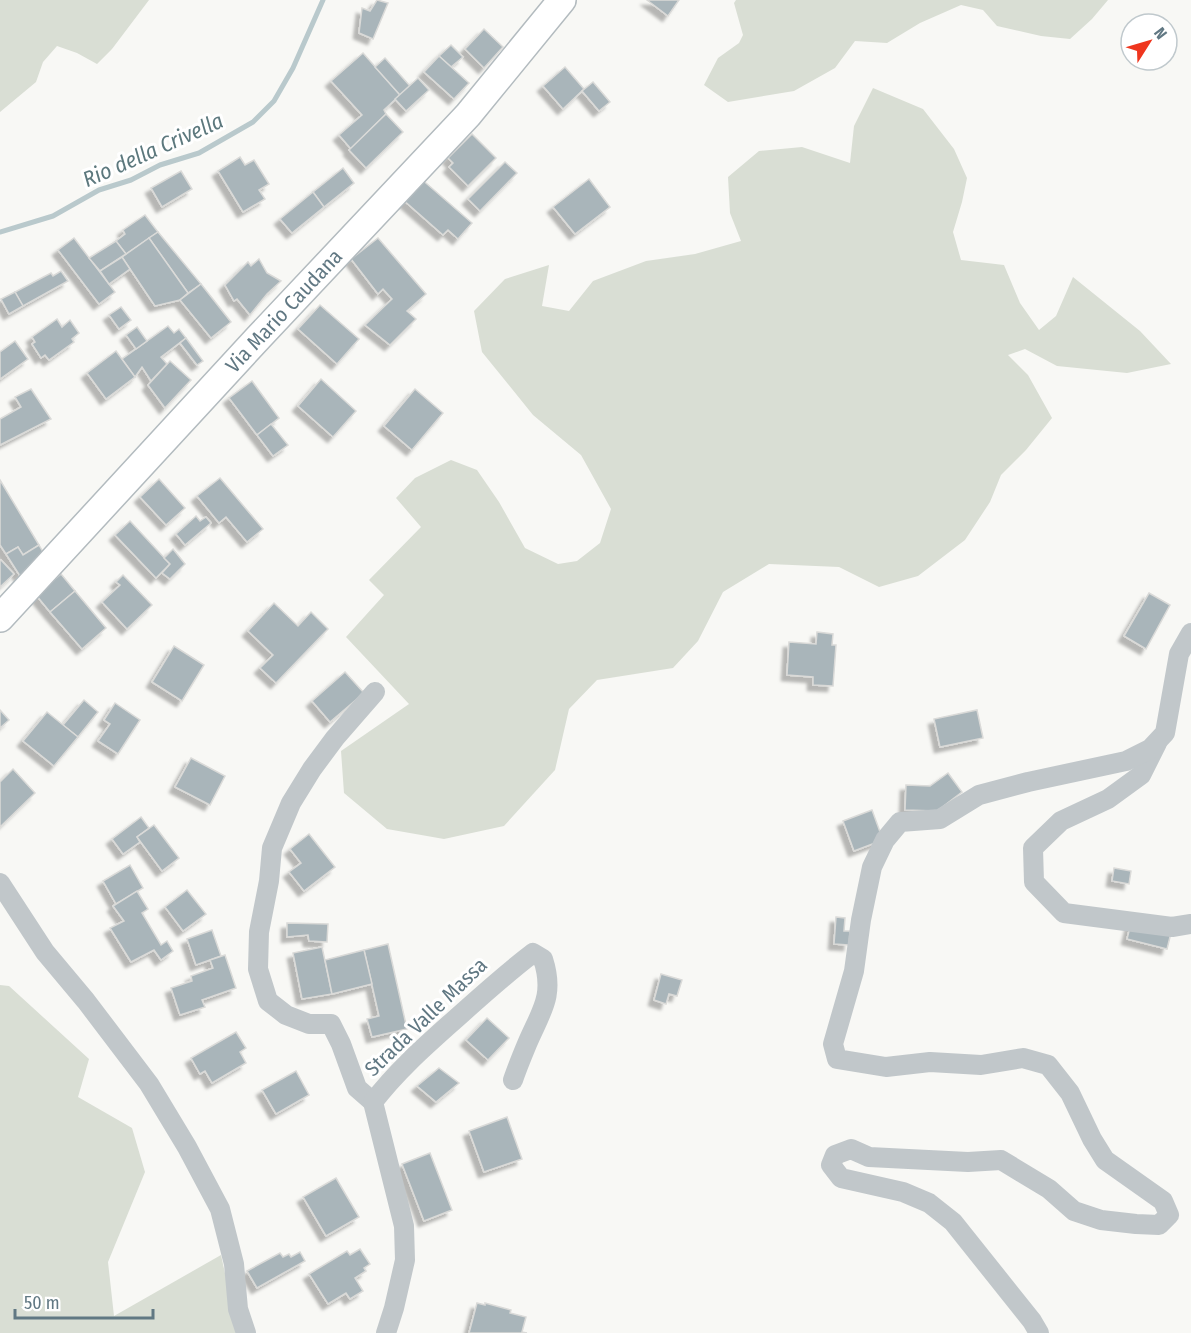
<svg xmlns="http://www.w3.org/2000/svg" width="1191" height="1333" font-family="'Fira Sans Condensed',sans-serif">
  <defs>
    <filter id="shadow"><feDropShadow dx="-5.5" dy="5.5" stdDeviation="1.5" flood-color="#0004"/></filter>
  </defs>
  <rect width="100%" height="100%" fill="#f8f8f5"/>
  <g fill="#d9ded4">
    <polygon points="0,0 149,0 112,49 97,64 77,53 57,46 43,62 36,82 0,112"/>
    <polygon points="736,0 1108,0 1092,19 1070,39 1041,36 997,26 983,10 961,5 920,23 887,43 855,41 835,68 794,91 728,102 704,85 718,58 739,43 743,35 734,3"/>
    <polygon points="873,88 923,109 954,149 967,178 962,202 953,232 961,260 1004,265 1020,303 1039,330 1056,316 1073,277 1140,331 1171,364 1127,373 1057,366 1025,349 1008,355 1028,375 1052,418 1026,450 1001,475 990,502 965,540 918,576 879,587 839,567 769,564 723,592 698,641 673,668 597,680 569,709 555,770 504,826 444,839 387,829 344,793 341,751 409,704 346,637 384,595 369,580 421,527 396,498 415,478 451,460 477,470 499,502 525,548 558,564 577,561 600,543 611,509 581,455 533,415 482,352 474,311 505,279 549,265 542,306 569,311 593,281 646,261 695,254 741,241 730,213 728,177 759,151 802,147 850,163 854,126"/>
    <polygon points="0,985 9,986 89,1059 78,1097 132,1128 145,1172 108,1262 114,1316 221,1255 238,1333 0,1333"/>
  </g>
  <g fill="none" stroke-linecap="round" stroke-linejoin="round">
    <polyline stroke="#b9c9cc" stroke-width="5" points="0,232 53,216 99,190 131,180 160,165 199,153 253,122 274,101 293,68 323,0"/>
  </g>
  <g fill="#a9b5ba" stroke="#dadad8" stroke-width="1.5" filter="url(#shadow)">
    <polygon points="377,0 388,3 373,39 359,33 362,8 370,11"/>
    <polygon points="647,0 679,0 668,16"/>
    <polygon points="484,29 503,47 484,68 465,49"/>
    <polygon points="451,45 463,57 451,67 439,56"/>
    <polygon points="363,53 400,95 384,110 386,114 351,149 339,135 362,115 331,81"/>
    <polygon points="439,56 469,83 454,99 424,72"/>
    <polygon points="385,58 410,86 400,95 375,67"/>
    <polygon points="565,67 584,89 563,109 543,86"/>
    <polygon points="418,78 429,90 406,111 395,99"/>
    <polygon points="593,82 610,102 599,111 582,91"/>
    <polygon points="386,114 403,132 366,168 349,150"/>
    <polygon points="472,134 496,158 468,186 449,167 453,163 448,158"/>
    <polygon points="240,157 245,165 254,160 269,184 259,190 265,199 243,212 218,171"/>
    <polygon points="505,162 517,173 480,211 468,199"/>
    <polygon points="343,168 354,183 324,207 313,192"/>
    <polygon points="181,171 192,189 162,207 151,188"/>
    <polygon points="419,177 472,223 458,239 448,230 443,235 401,198"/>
    <polygon points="589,179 610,207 575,234 553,207"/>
    <polygon points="313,192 324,207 292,233 280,219"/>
    <polygon points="145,215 158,232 126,254 116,241 125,234 123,230"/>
    <polygon points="158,232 201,284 188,293 149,238"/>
    <polygon points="74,238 115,292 99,304 58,250"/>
    <polygon points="149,238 188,293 180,300 155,306 122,257"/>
    <polygon points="378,238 426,294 407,311 416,319 390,345 365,325 392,299 383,289 378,294 351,259"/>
    <polygon points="116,241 126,254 100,271 89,258"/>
    <polygon points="122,257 130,269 109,284 100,271"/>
    <polygon points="259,259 267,273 281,281 267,294 250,315 237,299 234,301 225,285 248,262 251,266"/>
    <polygon points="61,271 68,281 23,306 15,292 51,273 53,276"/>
    <polygon points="201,284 231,322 211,338 180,300"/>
    <polygon points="15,292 23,306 9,314 1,299"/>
    <polygon points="320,305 359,339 337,364 298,329"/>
    <polygon points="121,307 131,320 119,329 109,315"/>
    <polygon points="57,319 62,327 70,320 79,333 72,339 74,342 49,360 45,355 41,358 32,344 35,342 32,337"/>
    <polygon points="168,326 174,333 179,329 186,338 161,357 167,364 151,381 142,367 135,377 122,359"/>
    <polygon points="137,327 147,341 136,349 126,335"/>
    <polygon points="186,338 203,361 197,365 180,343"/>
    <polygon points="15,341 28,359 0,379 0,352"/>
    <polygon points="116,351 135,377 106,399 87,373"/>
    <polygon points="170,361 191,380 165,408 148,385"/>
    <polygon points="321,379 356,411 333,437 298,406"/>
    <polygon points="252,381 279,418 257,435 229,398"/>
    <polygon points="31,389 51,419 0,445 0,419 21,407 15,397"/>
    <polygon points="415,389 443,413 412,450 384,426"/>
    <polygon points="271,424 288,445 273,456 257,435"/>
    <polygon points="220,478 263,529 247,542 226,517 219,523 197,496"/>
    <polygon points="159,479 185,508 166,525 140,497"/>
    <polygon points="0,480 39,545 23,555 18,547 6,554 0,545"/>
    <polygon points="196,516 200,521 206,517 211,523 185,545 176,534"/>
    <polygon points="130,521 170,564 156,578 115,535"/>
    <polygon points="39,545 43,552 20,576 6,554 18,547 23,555"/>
    <polygon points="173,549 185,564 170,579 162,573 170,564 164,558"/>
    <polygon points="1,560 14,574 0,587 0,561"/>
    <polygon points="61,574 75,591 50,612 36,595"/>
    <polygon points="123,575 152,605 127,629 102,602 120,585 116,582"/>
    <polygon points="75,591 106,628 82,649 50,612"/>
    <polygon points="1149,593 1170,605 1146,649 1124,636"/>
    <polygon points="274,603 298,626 311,612 328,629 276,683 260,668 273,655 248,631"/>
    <polygon points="817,632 833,634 832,645 836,645 833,686 813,685 813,677 787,675 789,642 816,644"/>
    <polygon points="174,646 204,665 182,701 152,682"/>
    <polygon points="345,672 364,693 330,722 312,701"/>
    <polygon points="84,700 98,712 78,737 63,725"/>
    <polygon points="115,703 140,720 118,754 98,741 110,724 104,720"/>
    <polygon points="0,710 9,720 0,728"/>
    <polygon points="977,710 983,738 940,747 934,719"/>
    <polygon points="47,712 78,737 54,766 23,741"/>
    <polygon points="191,758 225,776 210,805 175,787"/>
    <polygon points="13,769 35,793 0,827 0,782"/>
    <polygon points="948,773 962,792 937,811 905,810 906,785 930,786"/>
    <polygon points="872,810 883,840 854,851 843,821"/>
    <polygon points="141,817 149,828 137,837 140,842 123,854 112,839"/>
    <polygon points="154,825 179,858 162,871 137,837"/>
    <polygon points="309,834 335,867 304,891 289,872 301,863 290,849"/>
    <polygon points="130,865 143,888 116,904 103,881"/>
    <polygon points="1114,868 1131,871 1129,884 1112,881"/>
    <polygon points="187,890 206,914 183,931 165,907"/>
    <polygon points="137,891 148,909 142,913 161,945 167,941 173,951 161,960 154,950 131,962 110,928 124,921 113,906"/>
    <polygon points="836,917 845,918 844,931 850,931 849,945 834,944"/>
    <polygon points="287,923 328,924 327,942 309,941 308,935 287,937"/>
    <polygon points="1131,923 1171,933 1167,949 1127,939"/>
    <polygon points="212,930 221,956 196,965 187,939"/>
    <polygon points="388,944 407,1029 372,1037 367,1019 379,1016 364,950"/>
    <polygon points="322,947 332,994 302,999 293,953"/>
    <polygon points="364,950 372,984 332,994 325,960"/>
    <polygon points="225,955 236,988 202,1000 205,1007 180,1015 171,988 192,981 191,976 213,968 210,960"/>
    <polygon points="661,974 682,980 677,996 669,994 666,1004 654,1000"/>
    <polygon points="487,1018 509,1038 488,1060 466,1040"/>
    <polygon points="236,1032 246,1048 240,1052 246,1063 212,1083 205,1071 200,1074 191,1058"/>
    <polygon points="439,1068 459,1083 436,1102 417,1086"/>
    <polygon points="296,1071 309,1095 276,1114 262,1090"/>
    <polygon points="507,1117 522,1159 484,1172 469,1131"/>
    <polygon points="430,1153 452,1210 424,1221 402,1164"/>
    <polygon points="336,1178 359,1217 326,1236 303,1197"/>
    <polygon points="360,1249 370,1264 364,1268 366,1271 355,1278 363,1291 350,1299 346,1293 328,1304 309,1274 347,1251 350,1255"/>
    <polygon points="300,1252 305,1261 257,1288 247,1271 280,1253 283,1257 289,1254 291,1257"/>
    <polygon points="477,1303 485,1305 485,1303 511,1310 510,1313 526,1317 522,1332 527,1333 469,1333"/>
  </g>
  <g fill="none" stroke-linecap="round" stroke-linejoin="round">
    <g stroke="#b3bbbf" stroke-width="30">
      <polyline id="secondary" points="0,618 259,337 468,115 562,0"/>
    </g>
    <g stroke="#c1c7ca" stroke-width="20">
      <polyline points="1157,743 1141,775 1108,799 1061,821 1033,848 1034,882 1064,913 1172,927 1191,924"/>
      <polyline points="0,883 45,952 86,1001 149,1084 187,1147 220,1209 234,1264 238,1309 246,1333"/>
      <polyline points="373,1102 357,1088 341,1044 331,1024 309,1024 286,1015 268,1001 258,969 259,932 269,881 272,848 291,803 312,769 335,738 375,692"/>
      <path d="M386,1333L394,1308L405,1260L404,1226L373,1102C396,1072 423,1048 451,1023C478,999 504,975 533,953L543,959C555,996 541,1011 527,1044C522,1056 517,1068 513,1080"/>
      <polyline points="1039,1333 1032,1321 953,1222 929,1203 903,1192 841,1178 831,1165 835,1155 851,1149 869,1157 968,1162 1001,1160 1049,1189 1074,1211 1101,1220 1136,1224 1159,1225 1169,1215 1163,1201 1105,1160 1092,1139 1070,1093 1048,1065 1023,1058 981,1065 930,1062 886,1067 837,1059 833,1044 854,971 861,920 872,867 885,840 900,822 940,819 979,795 1028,782 1126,761 1150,749 1165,733 1179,654 1191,633"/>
    </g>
    <use href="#secondary" stroke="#fff" stroke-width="27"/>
  </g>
  <g text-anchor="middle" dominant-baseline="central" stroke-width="6" stroke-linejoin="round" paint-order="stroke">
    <g font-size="21" fill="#617883" stroke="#fff">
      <text transform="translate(284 311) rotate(-47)">Via Mario Caudana</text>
      <text transform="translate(426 1017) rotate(-44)">Strada Valle Massa</text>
    </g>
    <g font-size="22" font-style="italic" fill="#5c787d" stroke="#fff">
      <text transform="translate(153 150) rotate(-24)">Rio della Crivella</text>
    </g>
  </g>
  <g transform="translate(1149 42) rotate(53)"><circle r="28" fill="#ffffff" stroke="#c0c9cd" stroke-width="1.5"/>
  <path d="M0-4.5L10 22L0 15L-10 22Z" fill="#ef361e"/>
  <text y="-9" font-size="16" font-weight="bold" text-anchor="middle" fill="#617883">N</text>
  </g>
  <path d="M15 1309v9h138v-9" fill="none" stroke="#617883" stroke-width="3"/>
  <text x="24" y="1309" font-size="18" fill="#617883" stroke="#ffffff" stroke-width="4.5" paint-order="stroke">50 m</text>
</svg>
